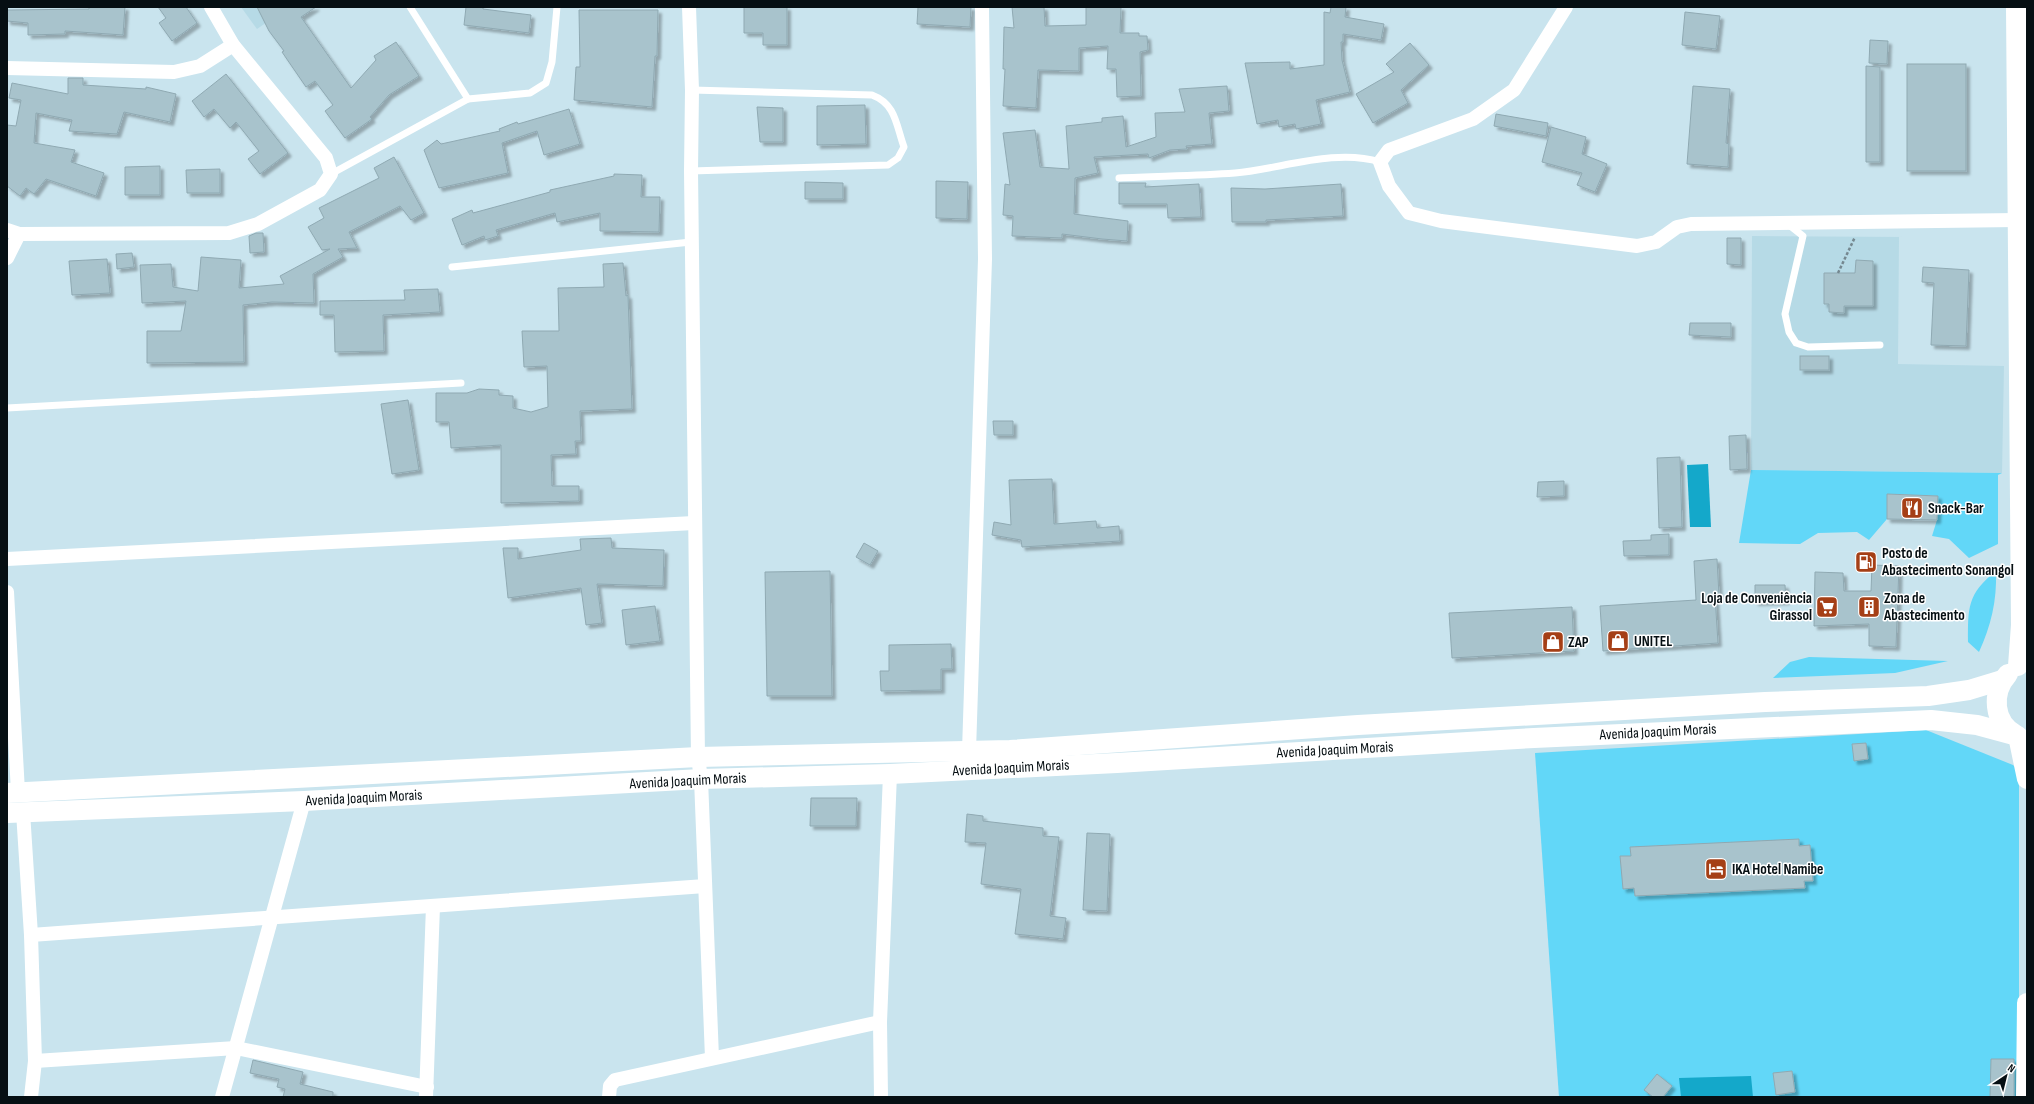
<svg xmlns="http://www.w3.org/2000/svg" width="2034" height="1104" font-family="'Sofia Sans Condensed',sans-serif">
  <defs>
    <filter id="shadow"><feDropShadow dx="3.5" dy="3.5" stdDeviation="1" flood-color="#0004"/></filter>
  </defs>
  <rect width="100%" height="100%" fill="#c9e4ee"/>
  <g fill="#b6dae6">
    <polygon points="241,7 289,7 257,29"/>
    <polygon points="1752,236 1907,237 1899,237 1898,364 2004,366 2002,473 1751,470"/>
  </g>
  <g fill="#62d7f8">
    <polygon points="1751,470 2002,473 1998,475 1998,544 1969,558 1949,539 1932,536 1937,520 1937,496 1887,494 1887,519 1869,540 1857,532 1818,533 1800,544 1739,543"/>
    <path d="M1996,571C1997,601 1991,626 1979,652L1968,642C1968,608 1967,594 1996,571Z"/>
    <polygon points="1809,657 1948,661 1895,673 1773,678 1790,662"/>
    <polygon points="1926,730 2013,765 2017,769 2019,775 2019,1097 1559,1097 1535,753"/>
  </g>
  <g fill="#14a8ca">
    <polygon points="1708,464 1711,527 1690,527 1687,465"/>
    <polygon points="1751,1076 1753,1097 1681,1097 1679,1078"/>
  </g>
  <g fill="#a8c3cc" stroke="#8fa9b2" filter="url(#shadow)">
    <polygon points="89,7 125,7 123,35 65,31 65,34 28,35 28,23 7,21 7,10 89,9"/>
    <polygon points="158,7 186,7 197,23 172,41 159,23 166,18"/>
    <polygon points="257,7 316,7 301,17 351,88 376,60 374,56 396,42 419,76 389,95 370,117 372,119 345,138 325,111 333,105 315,81 306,87 282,52 284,51 269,31"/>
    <polygon points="466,7 483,7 483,9 531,15 529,33 464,25"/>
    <polygon points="744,7 787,7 787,45 763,45 763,33 744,33"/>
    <polygon points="918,7 971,7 970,27 917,24"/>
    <polygon points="1012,7 1044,7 1045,26 1086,25 1086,7 1121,7 1120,33 1139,33 1139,36 1147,36 1148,50 1140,52 1141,96 1117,97 1116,69 1107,69 1108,46 1079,48 1079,71 1038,70 1036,108 1003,106 1005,69 1003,69 1004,27 1014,28"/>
    <polygon points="1331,7 1346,7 1345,17 1384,24 1381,40 1343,34 1343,42 1341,42 1342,60 1350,92 1316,100 1321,124 1296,129 1295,124 1279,127 1278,120 1257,124 1245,63 1290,62 1290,69 1324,65 1324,12 1330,13"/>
    <polygon points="579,10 658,10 657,56 655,56 652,107 574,100 576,67 580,67"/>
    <polygon points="1685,12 1720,16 1716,49 1682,45"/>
    <polygon points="1870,40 1888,41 1887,64 1869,63"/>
    <polygon points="1410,43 1429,65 1401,90 1408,103 1373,123 1356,94 1394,72 1386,64"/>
    <rect x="1907" y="64" width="59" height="107"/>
    <polygon points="1866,66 1880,67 1880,162 1866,162"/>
    <polygon points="226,74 288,153 260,174 248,159 259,151 236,122 230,128 214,109 204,117 192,101"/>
    <polygon points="68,78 83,78 83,85 146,89 146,87 176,94 170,122 124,112 117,134 69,131 72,120 36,113 34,143 75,150 71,162 104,173 96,196 46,179 34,194 26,188 20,196 7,186 7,125 16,126 21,100 9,98 12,83 68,94"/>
    <polygon points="1227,86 1229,111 1209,113 1212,144 1186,146 1187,149 1170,150 1149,158 1148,154 1094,157 1098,173 1075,178 1074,214 1128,221 1127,241 1102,239 1062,234 1062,238 1012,236 1013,216 1003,215 1005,184 1010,185 1003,133 1035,130 1040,167 1069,169 1066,126 1102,122 1102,118 1123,116 1126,147 1156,137 1155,113 1185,112 1179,89"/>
    <polygon points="1693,86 1730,89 1726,143 1729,144 1728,167 1687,164"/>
    <polygon points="865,105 866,144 817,145 817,106"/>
    <polygon points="757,107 783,108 783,142 760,142"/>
    <polygon points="569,109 580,144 544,155 537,131 502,143 508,173 439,188 424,150 437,140 441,144 500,131 499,129 517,122 518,124"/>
    <polygon points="1496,114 1548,123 1546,136 1494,126"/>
    <polygon points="1551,127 1586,137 1582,154 1607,164 1595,192 1577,185 1582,173 1542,162"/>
    <polygon points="394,157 424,213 411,220 400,206 349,232 357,248 338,249 343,257 313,274 314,303 272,302 243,305 244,362 147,363 147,331 181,331 186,301 142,303 140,265 171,264 173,287 198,291 201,257 241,260 239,288 284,284 280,276 330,249 322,250 308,227 324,218 319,208 379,178 374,168"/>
    <polygon points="160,166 160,195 125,195 125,167"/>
    <polygon points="220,169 220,193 187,193 186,170"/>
    <polygon points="614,174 642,175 641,197 660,197 659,232 600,231 600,213 557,222 555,213 496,230 498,236 485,240 484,236 462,245 452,219 472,210 473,213 550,192 550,190 614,176"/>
    <polygon points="936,181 968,182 967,219 936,218"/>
    <polygon points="805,182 843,183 843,199 805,199"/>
    <polygon points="1119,183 1146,183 1145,187 1199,184 1201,217 1168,218 1167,204 1119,204"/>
    <polygon points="1341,184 1343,216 1266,220 1266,222 1232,222 1231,188 1265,189"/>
    <polygon points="256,233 263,233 264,252 250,253 249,236"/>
    <polygon points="1727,238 1741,238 1741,265 1727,264"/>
    <polygon points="132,253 134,267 117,269 116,254"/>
    <polygon points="107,259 110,293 72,295 69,261"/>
    <polygon points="1856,260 1873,261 1873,306 1844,306 1844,313 1829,312 1829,304 1824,304 1824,273 1855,273"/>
    <polygon points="623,263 626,296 628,295 632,409 580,411 581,441 575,441 576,454 551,455 552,486 579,486 579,501 501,503 501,445 451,448 449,422 436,422 436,393 467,393 479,389 499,390 499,395 513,396 513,408 531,412 548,407 547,366 524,367 522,331 559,331 558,288 604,287 603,264"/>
    <polygon points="1923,267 1969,270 1966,346 1931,345 1934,283 1922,282"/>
    <polygon points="438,289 440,312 383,315 384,351 335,352 334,315 320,315 320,301 405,300 404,290"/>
    <polygon points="1690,323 1731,323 1731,337 1689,335"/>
    <rect x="1800" y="356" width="29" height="14"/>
    <polygon points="408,400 419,470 392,474 381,404"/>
    <polygon points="993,421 1013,421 1013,435 994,435"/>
    <polygon points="1746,435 1747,469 1730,470 1729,436"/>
    <polygon points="1680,457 1682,527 1659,528 1657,458"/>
    <polygon points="1052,479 1054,524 1096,521 1097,528 1119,526 1120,541 1022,547 1021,540 992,535 994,522 1011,525 1009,480"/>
    <polygon points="1564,481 1564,496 1537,497 1538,482"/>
    <polygon points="1887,494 1938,496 1937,520 1887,519"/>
    <polygon points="1669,534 1669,555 1624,556 1623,541 1651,540 1651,535"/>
    <polygon points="611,538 612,548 664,550 663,586 597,584 602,623 586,625 581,588 508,598 503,548 518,548 518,559 581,550 580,539"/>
    <polygon points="864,543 878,551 870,565 856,557"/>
    <polygon points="1717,559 1719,595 1715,596 1718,643 1603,651 1600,606 1696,600 1694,561"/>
    <polygon points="1872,565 1899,566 1896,647 1869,646 1869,624 1814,626 1815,572 1843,573 1844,591 1871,591"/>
    <polygon points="830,571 832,696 767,696 765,572"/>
    <polygon points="1755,585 1785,585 1786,601 1755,602"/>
    <polygon points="655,606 660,641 626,645 622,610"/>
    <polygon points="1572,607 1574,651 1452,658 1449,613"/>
    <polygon points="951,644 952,669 941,669 941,690 881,691 880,671 889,671 889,645"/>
    <polygon points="1866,743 1868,759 1854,761 1852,744"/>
    <polygon points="811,798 857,798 856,826 810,826"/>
    <polygon points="967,814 983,816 983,821 1043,828 1043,836 1059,837 1050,916 1066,918 1063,939 1015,934 1021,889 981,884 986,843 965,842"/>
    <polygon points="1087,833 1110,834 1107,911 1083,910"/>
    <polygon points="1799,839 1799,846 1810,845 1813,881 1804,881 1805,888 1635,896 1634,888 1623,889 1620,856 1631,856 1630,847"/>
    <polygon points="1991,1059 2014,1059 2014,1097 1990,1097"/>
    <polygon points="253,1060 303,1072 300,1084 333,1092 333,1097 283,1097 285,1089 277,1087 279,1079 250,1073"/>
    <polygon points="1792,1071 1795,1092 1776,1095 1773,1073"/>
    <polygon points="1657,1074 1672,1086 1663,1097 1653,1097 1644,1090"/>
  </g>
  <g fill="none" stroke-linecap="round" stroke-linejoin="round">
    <polyline stroke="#758890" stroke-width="2.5" stroke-dasharray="3 2" stroke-linecap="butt" points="1838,273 1855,237"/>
    <g stroke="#fff" stroke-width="7">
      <polyline points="410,7 468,99"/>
      <path d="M691,171L888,165L898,158L904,147C896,125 896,104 872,95L692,90"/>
      <polyline points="331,174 468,99 530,93 546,83 552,62 557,7"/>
      <path d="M1119,178C1157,176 1196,176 1235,173C1281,169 1335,148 1380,162"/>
      <polyline points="1789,225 1803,236 1785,314 1789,332 1796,343 1808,347 1880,345"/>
      <polyline points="452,267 691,242"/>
      <polyline points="7,408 461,383"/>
    </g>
    <g stroke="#fff" stroke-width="14">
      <polyline points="689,7 692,90 691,171 698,757 701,779 712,1058"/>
      <polyline points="1566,7 1514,90 1473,119 1389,150 1380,162 1389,186 1409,213 1441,221 1637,246 1656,242 1677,227 1691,224 2017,220"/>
      <polyline points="7,68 174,72 200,66 233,45"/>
      <polyline points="7,230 19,234 229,233 258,224 320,190 331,174 326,158 233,45 211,7"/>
      <polyline points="7,258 19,234"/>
      <polyline points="7,559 694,523"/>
      <polyline points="7,592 18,792"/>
      <polyline points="969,751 985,259 982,7"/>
      <polyline points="23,812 31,935 35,1061 31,1097"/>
      <polyline points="31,935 705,886"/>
      <polyline points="35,1061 236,1048 427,1087"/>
      <polyline points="222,1097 304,801"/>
      <polyline points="426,1097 433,906"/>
      <polyline points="609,1097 610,1086 615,1080 880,1022"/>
      <polyline points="881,1097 880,1022 890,774"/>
    </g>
    <g stroke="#fff" stroke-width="20">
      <polyline points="2016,7 2021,625 2018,666"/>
      <path d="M2008,674C1991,693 1993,722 2016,735"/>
      <polyline points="2018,736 2027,779"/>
      <polyline points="7,793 698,757 1010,750 1358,725 1765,702 1928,696 1969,690 2002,680"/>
      <polyline points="7,813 304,801 701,779 890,774 1117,763 1534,738 1931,720 1977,725 2014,735"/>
      <polyline points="2026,1097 2027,1003"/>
    </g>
  </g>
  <defs>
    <g id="restaurant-square" transform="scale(1.15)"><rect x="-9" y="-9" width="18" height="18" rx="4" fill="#a53f16" stroke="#fff"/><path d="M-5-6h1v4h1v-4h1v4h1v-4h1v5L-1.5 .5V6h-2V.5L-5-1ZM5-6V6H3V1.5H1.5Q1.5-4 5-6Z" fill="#fff"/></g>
    <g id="fuel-square" transform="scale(1.15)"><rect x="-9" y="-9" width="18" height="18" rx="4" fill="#a53f16" stroke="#fff"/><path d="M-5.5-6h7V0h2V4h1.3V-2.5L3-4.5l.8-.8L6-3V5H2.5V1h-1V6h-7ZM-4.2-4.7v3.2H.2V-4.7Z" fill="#fff"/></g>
    <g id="supermarket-square" transform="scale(1.15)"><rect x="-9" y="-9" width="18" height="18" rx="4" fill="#a53f16" stroke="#fff"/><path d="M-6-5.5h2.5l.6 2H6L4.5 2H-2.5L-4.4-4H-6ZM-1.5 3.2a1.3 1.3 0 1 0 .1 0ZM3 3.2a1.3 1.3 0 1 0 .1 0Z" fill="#fff"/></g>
    <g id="building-square" transform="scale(1.15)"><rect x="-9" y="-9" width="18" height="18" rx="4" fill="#a53f16" stroke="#fff"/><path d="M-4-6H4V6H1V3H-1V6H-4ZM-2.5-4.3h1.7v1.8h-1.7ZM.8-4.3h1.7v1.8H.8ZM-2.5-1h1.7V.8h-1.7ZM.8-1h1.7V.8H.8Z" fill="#fff"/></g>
    <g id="shop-square" transform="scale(1.15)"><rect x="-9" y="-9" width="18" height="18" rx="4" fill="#a53f16" stroke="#fff"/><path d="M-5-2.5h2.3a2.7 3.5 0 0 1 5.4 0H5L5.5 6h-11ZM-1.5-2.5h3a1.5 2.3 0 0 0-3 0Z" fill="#fff"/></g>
    <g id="hotel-square" transform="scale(1.15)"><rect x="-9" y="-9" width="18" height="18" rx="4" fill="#a53f16" stroke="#fff"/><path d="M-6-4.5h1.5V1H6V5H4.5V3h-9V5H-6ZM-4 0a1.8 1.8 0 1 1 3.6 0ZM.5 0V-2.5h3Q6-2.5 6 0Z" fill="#fff"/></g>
  </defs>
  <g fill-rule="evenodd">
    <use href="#restaurant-square" x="1912" y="508"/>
    <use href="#fuel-square" x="1866" y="562"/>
    <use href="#supermarket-square" x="1827" y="607"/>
    <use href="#building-square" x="1869" y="607"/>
    <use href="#shop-square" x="1618" y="641"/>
    <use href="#shop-square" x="1553" y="642"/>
    <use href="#hotel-square" x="1716" y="869"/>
  </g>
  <g text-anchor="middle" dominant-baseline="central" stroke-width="3" stroke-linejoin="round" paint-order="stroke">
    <g font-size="15" font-weight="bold" fill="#060f13" stroke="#fff" text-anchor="start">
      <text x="1928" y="508">Snack-Bar</text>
      <text x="1882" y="553">Posto de<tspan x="1882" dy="17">Abastecimento Sonangol</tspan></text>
      <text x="1812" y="598" text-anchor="end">Loja de Conveniência<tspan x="1812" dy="17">Girassol</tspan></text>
      <text x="1884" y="598">Zona de<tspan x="1884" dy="17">Abastecimento</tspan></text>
      <text x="1634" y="641">UNITEL</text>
      <text x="1568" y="642">ZAP</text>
      <text x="1732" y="869">IKA Hotel Namibe</text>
    </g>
    <g font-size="15" fill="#060f13" stroke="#fff">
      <text transform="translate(1658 732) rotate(-3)">Avenida Joaquim Morais</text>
      <text transform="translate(1335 750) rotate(-3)">Avenida Joaquim Morais</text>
      <text transform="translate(1011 768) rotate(-3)">Avenida Joaquim Morais</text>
      <text transform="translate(688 781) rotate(-3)">Avenida Joaquim Morais</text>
      <text transform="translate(364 798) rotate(-3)">Avenida Joaquim Morais</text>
    </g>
  </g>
  <rect width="2034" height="1104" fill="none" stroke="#060f13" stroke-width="16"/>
  <g transform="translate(2006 1076) rotate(35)" stroke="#ffffff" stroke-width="3" paint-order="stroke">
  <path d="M0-3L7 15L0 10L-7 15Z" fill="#060f13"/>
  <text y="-6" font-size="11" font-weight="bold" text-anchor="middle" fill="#060f13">N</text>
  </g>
</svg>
